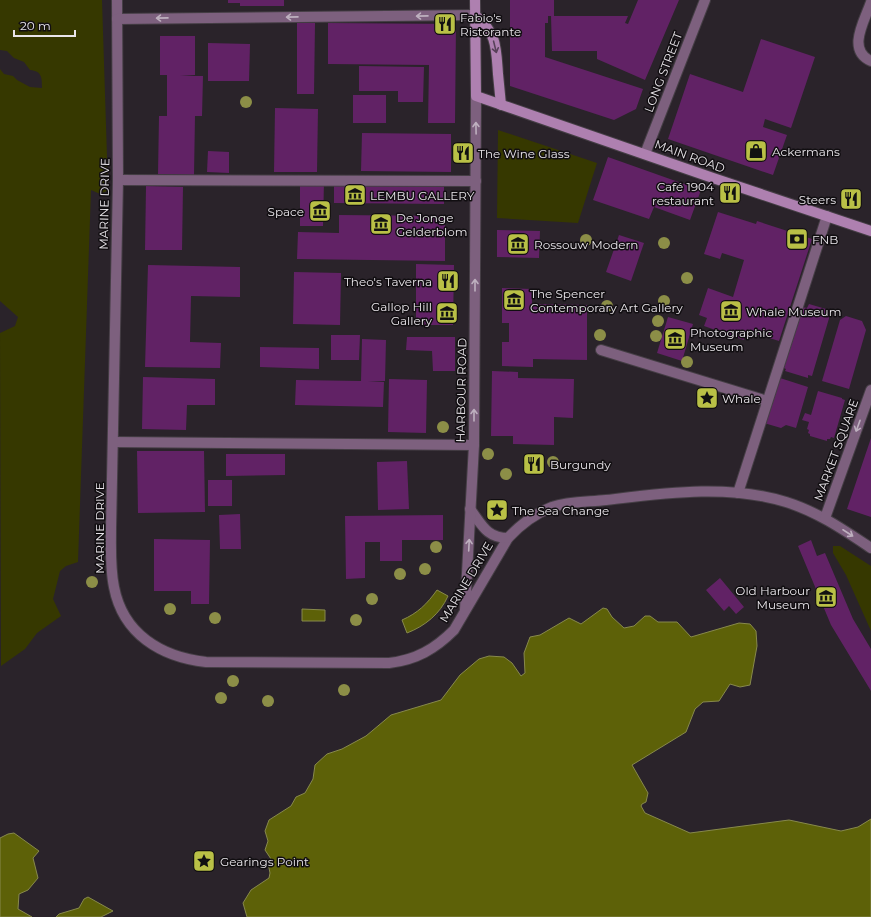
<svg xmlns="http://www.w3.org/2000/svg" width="871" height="917" font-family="Montserrat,sans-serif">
  <rect width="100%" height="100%" fill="#2a232a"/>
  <g fill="#363800">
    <path d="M0,0H102L108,188L107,191L100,194L91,190L78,562L66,566L60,571L53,599L61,616L37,633L25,649L1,666L0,333L15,326L18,317L0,301V69L4,74L13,76L17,80L30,87L42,88C42,78 42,71 30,70L24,62L14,58L7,51L0,50Z"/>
    <polygon points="498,130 597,163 578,223 497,218"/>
    <polygon points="833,546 840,546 871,566 871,631 846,575 833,553"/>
  </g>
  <g fill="#5d6108" stroke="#87894c">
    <path d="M437,590L448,596C440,614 425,626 407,633L402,620C418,613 427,604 437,590Z"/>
    <polygon points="603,608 607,609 612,617 624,628 634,626 645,616 650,616 658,622 677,622 691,637 739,623 750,624 756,631 757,646 750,685 740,687 730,684 719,701 703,702 695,709 686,732 632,765 648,793 646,802 642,804 641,806 645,813 690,833 789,820 841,831 858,827 871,819 871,917 247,917 243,903 251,890 269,878 270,873 268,863 271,859 265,850 268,841 265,831 269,820 291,806 296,797 305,793 313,779 315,765 327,754 342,749 366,736 391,715 441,700 460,675 479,659 489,656 504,657 512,663 521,676 525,673 524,653 530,637 540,635 569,618 581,624"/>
    <polygon points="302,609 325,610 325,621 302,621"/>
    <polygon points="14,833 39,851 33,858 38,878 28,890 19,894 18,909 32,917 0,917 0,838 8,834"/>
    <polygon points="88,897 113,911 101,917 56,917 59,914 79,908 84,899"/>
  </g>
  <g fill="#612265">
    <polygon points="228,0 284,0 284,6 240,6 240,3 228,3"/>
    <polygon points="510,0 554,0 554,16 628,16 625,23 628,24 638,0 679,0 645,80 597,59 597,51 552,51 551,16 548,16 548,23 545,23 545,57 643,89 636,109 614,120 510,86"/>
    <polygon points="297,23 315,23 314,94 297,94"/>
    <polygon points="328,23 456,24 455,123 428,123 429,65 328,64"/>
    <polygon points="160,36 195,36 195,75 180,76 203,76 202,116 195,116 194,175 158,174 159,116 167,116 167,75 160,75"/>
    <polygon points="761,39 815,57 791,128 765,119 763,127 787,135 773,175 668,139 690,74 743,92"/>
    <polygon points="208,43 250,44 249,81 208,81"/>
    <polygon points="359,66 424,67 423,102 398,102 398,91 359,91"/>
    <rect x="353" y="95" width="33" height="28"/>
    <polygon points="275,108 318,109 317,172 274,172"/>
    <polygon points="362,133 451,134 451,172 361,171"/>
    <polygon points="208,151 229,152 229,173 207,172"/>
    <polygon points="608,157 701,190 690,220 654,207 649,219 593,200"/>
    <polygon points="300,181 324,181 323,226 300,226"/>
    <polygon points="334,182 444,183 444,204 334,203"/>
    <polygon points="146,186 183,187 182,250 145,250"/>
    <polygon points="718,212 756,224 757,221 812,239 779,341 746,331 744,340 704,326 707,318 699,315 708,288 733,297 744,260 722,253 720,259 704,254"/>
    <polygon points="339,215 445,216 445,261 297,259 298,232 339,233"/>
    <polygon points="497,230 540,231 539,258 497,257"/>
    <polygon points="619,235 644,243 631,281 606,272"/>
    <polygon points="416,264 454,265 453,325 416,325"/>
    <polygon points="148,265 240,267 240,297 191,296 190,342 221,343 220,368 145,367"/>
    <polygon points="294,272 341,273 340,325 293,324"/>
    <polygon points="502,288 532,289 532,304 587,305 587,360 533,359 533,367 502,366 502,342 509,342 509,323 502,323"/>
    <polygon points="809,304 826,309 825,314 830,315 812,376 808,375 808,378 785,371 786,369 784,368 802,307 807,308"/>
    <polygon points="846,316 862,321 866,330 849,389 822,381 840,320"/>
    <polygon points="668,317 693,324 682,361 657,353"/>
    <polygon points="331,335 360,335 359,360 331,360"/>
    <polygon points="407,337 455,337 455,371 433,371 432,351 406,350"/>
    <polygon points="362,339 386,340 385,381 368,381 384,382 383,407 295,405 296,380 361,381"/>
    <polygon points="260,347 319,348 319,369 260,367"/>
    <polygon points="492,371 518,372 518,378 574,379 573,418 554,417 554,445 513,444 513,436 491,436"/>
    <polygon points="143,377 215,379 215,405 187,405 186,430 142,429"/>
    <polygon points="780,378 808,387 796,428 786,425 781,428 764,423 769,407 771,408"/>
    <polygon points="389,379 427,380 426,433 388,432"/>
    <polygon points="818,391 842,398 842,399 845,400 834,438 831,437 830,439 827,439 827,441 810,436 810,434 808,433 809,430 807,429 809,422 802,420 805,413 811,415"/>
    <polygon points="871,438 871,517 847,509"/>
    <polygon points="137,451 204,451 205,512 138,513"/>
    <polygon points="226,454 285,454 285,475 226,476"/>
    <polygon points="407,461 409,509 378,510 377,462"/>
    <rect x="208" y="480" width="24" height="26"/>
    <polygon points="240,514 241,549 220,549 219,515"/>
    <polygon points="443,515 443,540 402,540 402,561 380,561 380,542 365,542 365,578 346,579 345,516"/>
    <polygon points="154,539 210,540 209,604 191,604 191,591 154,591"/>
    <polygon points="811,540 817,556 825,553 853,619 871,649 871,691 831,625 798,546"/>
    <polygon points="720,578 744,607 736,614 729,606 724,611 706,590"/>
  </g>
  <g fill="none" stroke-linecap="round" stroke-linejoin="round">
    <g stroke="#453e45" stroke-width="12">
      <g id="lane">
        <path d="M871,2C865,20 846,50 871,61"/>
        <polyline points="118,180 476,181"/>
        <polyline points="601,350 767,401"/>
        <polyline points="113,442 474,445"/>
        <polyline points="738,493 827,216"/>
      </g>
    </g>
    <g stroke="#453e45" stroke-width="12">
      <g id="street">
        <path d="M117,0L118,180L111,529C111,548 110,568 114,587C123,634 161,657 206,662L389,663C416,660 435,649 454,630L508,538C521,524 534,514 552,507C569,501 589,502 606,500C665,493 728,484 786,502C818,512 844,530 871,548"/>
        <polyline points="117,19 475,15"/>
        <polyline points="645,154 705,0"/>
        <path d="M470,509C482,525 487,538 508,538"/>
        <polyline points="825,518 871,390"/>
        <polyline points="465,610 474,445 476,96"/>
      </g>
    </g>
    <g stroke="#453e45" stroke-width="12">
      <g id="secondary">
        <polyline points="475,0 476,96 713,178 871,231"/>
        <path d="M475,15C497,33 496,47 498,74C499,84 500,94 501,105"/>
      </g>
    </g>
    <use href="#lane" stroke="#7d607e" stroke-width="10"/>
    <use href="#street" stroke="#7d607e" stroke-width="10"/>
    <use href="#secondary" stroke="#ae80b0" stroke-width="10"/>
  </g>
  <g fill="#8c8e47">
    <circle cx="246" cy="102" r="6"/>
    <circle cx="586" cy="240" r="6"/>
    <circle cx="664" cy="243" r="6"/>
    <circle cx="687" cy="278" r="6"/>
    <circle cx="664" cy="301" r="6"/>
    <circle cx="607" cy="306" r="6"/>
    <circle cx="658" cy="321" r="6"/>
    <circle cx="600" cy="335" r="6"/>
    <circle cx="656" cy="336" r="6"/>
    <circle cx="687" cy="362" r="6"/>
    <circle cx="443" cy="427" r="6"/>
    <circle cx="488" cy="454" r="6"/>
    <circle cx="553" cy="462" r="6"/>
    <circle cx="506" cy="474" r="6"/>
    <circle cx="436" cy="547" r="6"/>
    <circle cx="425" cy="569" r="6"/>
    <circle cx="400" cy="574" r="6"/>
    <circle cx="92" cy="582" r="6"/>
    <circle cx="372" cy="599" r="6"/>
    <circle cx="170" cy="609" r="6"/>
    <circle cx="215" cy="618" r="6"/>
    <circle cx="356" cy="620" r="6"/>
    <circle cx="233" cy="681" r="6"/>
    <circle cx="344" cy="690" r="6"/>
    <circle cx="221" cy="698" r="6"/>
    <circle cx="268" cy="701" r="6"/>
  </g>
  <defs><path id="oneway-shaft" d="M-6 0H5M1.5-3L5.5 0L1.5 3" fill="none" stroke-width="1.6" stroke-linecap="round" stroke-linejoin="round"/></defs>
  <g stroke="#beb0bf">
    <use href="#oneway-shaft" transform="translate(422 16) rotate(179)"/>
    <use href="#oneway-shaft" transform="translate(292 17) rotate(179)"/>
    <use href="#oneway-shaft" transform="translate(162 18) rotate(179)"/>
    <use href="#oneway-shaft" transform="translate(476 128) rotate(-91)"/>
    <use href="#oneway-shaft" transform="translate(475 285) rotate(-90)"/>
    <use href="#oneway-shaft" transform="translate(474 415) rotate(-90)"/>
    <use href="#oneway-shaft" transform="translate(858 426) rotate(110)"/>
    <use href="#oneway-shaft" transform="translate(848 533) rotate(33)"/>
    <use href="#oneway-shaft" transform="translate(469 545) rotate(-87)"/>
  </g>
  <use stroke="#584159" href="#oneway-shaft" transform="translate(495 47) rotate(76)"/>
  <defs>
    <g id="restaurant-square" transform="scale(1.15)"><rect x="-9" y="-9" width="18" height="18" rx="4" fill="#b9c046" stroke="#110e11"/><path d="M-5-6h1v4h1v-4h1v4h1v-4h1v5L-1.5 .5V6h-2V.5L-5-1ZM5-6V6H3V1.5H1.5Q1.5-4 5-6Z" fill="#111"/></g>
    <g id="shop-square" transform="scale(1.15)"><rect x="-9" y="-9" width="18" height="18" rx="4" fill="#b9c046" stroke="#110e11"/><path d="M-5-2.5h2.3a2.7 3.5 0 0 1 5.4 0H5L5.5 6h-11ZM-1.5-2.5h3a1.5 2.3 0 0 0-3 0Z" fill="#111"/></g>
    <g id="museum-square" transform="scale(1.15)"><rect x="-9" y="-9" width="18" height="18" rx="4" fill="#b9c046" stroke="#110e11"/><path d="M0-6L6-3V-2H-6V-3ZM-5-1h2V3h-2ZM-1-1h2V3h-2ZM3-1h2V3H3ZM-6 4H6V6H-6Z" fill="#111"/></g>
    <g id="bank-square" transform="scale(1.15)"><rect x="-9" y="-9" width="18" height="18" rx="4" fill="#b9c046" stroke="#110e11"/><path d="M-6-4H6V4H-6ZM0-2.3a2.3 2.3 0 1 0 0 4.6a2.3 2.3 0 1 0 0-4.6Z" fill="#111"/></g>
    <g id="sight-square" transform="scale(1.15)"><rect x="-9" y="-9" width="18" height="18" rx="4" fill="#b9c046" stroke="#110e11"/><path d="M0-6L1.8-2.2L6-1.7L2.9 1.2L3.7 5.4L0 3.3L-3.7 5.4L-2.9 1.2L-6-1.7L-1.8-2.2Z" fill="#111"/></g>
  </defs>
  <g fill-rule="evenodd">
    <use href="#restaurant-square" x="445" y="24"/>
    <use href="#shop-square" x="756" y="151"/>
    <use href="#restaurant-square" x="463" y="153"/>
    <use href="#restaurant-square" x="730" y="193"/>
    <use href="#museum-square" x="355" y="195"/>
    <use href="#restaurant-square" x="851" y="199"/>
    <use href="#museum-square" x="320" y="211"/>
    <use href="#museum-square" x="381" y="224"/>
    <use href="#bank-square" x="797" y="239"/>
    <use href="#museum-square" x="518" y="244"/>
    <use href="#restaurant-square" x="448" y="281"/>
    <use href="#museum-square" x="514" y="300"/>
    <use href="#museum-square" x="731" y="311"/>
    <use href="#museum-square" x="447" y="313"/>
    <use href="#museum-square" x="675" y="339"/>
    <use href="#sight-square" x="707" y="398"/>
    <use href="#restaurant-square" x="534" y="464"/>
    <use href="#sight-square" x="497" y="510"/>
    <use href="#museum-square" x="826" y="597"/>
    <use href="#sight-square" x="204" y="861"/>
  </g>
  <g text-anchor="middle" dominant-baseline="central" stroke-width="3" stroke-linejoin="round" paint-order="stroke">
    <g font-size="12" fill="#e9e5ea" stroke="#110e11" text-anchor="start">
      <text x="460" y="17">Fabio's<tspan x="460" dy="14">Ristorante</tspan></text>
      <text x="772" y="151">Ackermans</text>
      <text x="478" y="153">The Wine Glass</text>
      <text x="714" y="186" text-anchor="end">Café 1904<tspan x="714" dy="14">restaurant</tspan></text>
      <text x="370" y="195">LEMBU GALLERY</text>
      <text x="836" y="199" text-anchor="end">Steers</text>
      <text x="304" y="211" text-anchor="end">Space</text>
      <text x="396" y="217">De Jonge<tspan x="396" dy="14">Gelderblom</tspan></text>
      <text x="812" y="239">FNB</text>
      <text x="534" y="244">Rossouw Modern</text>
      <text x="432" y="281" text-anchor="end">Theo's Taverna</text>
      <text x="530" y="293">The Spencer<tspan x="530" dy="14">Contemporary Art Gallery</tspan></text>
      <text x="432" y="306" text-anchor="end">Gallop Hill<tspan x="432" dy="14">Gallery</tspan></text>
      <text x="746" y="311">Whale Museum</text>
      <text x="690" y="332">Photographic<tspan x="690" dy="14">Museum</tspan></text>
      <text x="722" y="398">Whale</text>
      <text x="550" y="464">Burgundy</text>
      <text x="512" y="510">The Sea Change</text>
      <text x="810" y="590" text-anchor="end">Old Harbour<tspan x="810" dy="14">Museum</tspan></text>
      <text x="220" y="861">Gearings Point</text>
    </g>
    <g font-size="12" fill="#e9e5ea" stroke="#110e11">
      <text transform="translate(663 72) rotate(-69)">LONG STREET</text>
      <text transform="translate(690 156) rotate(20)">MAIN ROAD</text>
      <text transform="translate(104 204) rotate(-89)">MARINE DRIVE</text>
      <text transform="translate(461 390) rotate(-89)">HARBOUR ROAD</text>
      <text transform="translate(836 450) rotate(-70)">MARKET SQUARE</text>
      <text transform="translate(99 528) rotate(-90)">MARINE DRIVE</text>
      <text transform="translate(466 582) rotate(-59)">MARINE DRIVE</text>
    </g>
  </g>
  <path d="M14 30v6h61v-6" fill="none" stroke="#e9e5ea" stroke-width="2"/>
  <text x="20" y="30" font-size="12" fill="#e9e5ea" stroke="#110e11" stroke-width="3" paint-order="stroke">20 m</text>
</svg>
